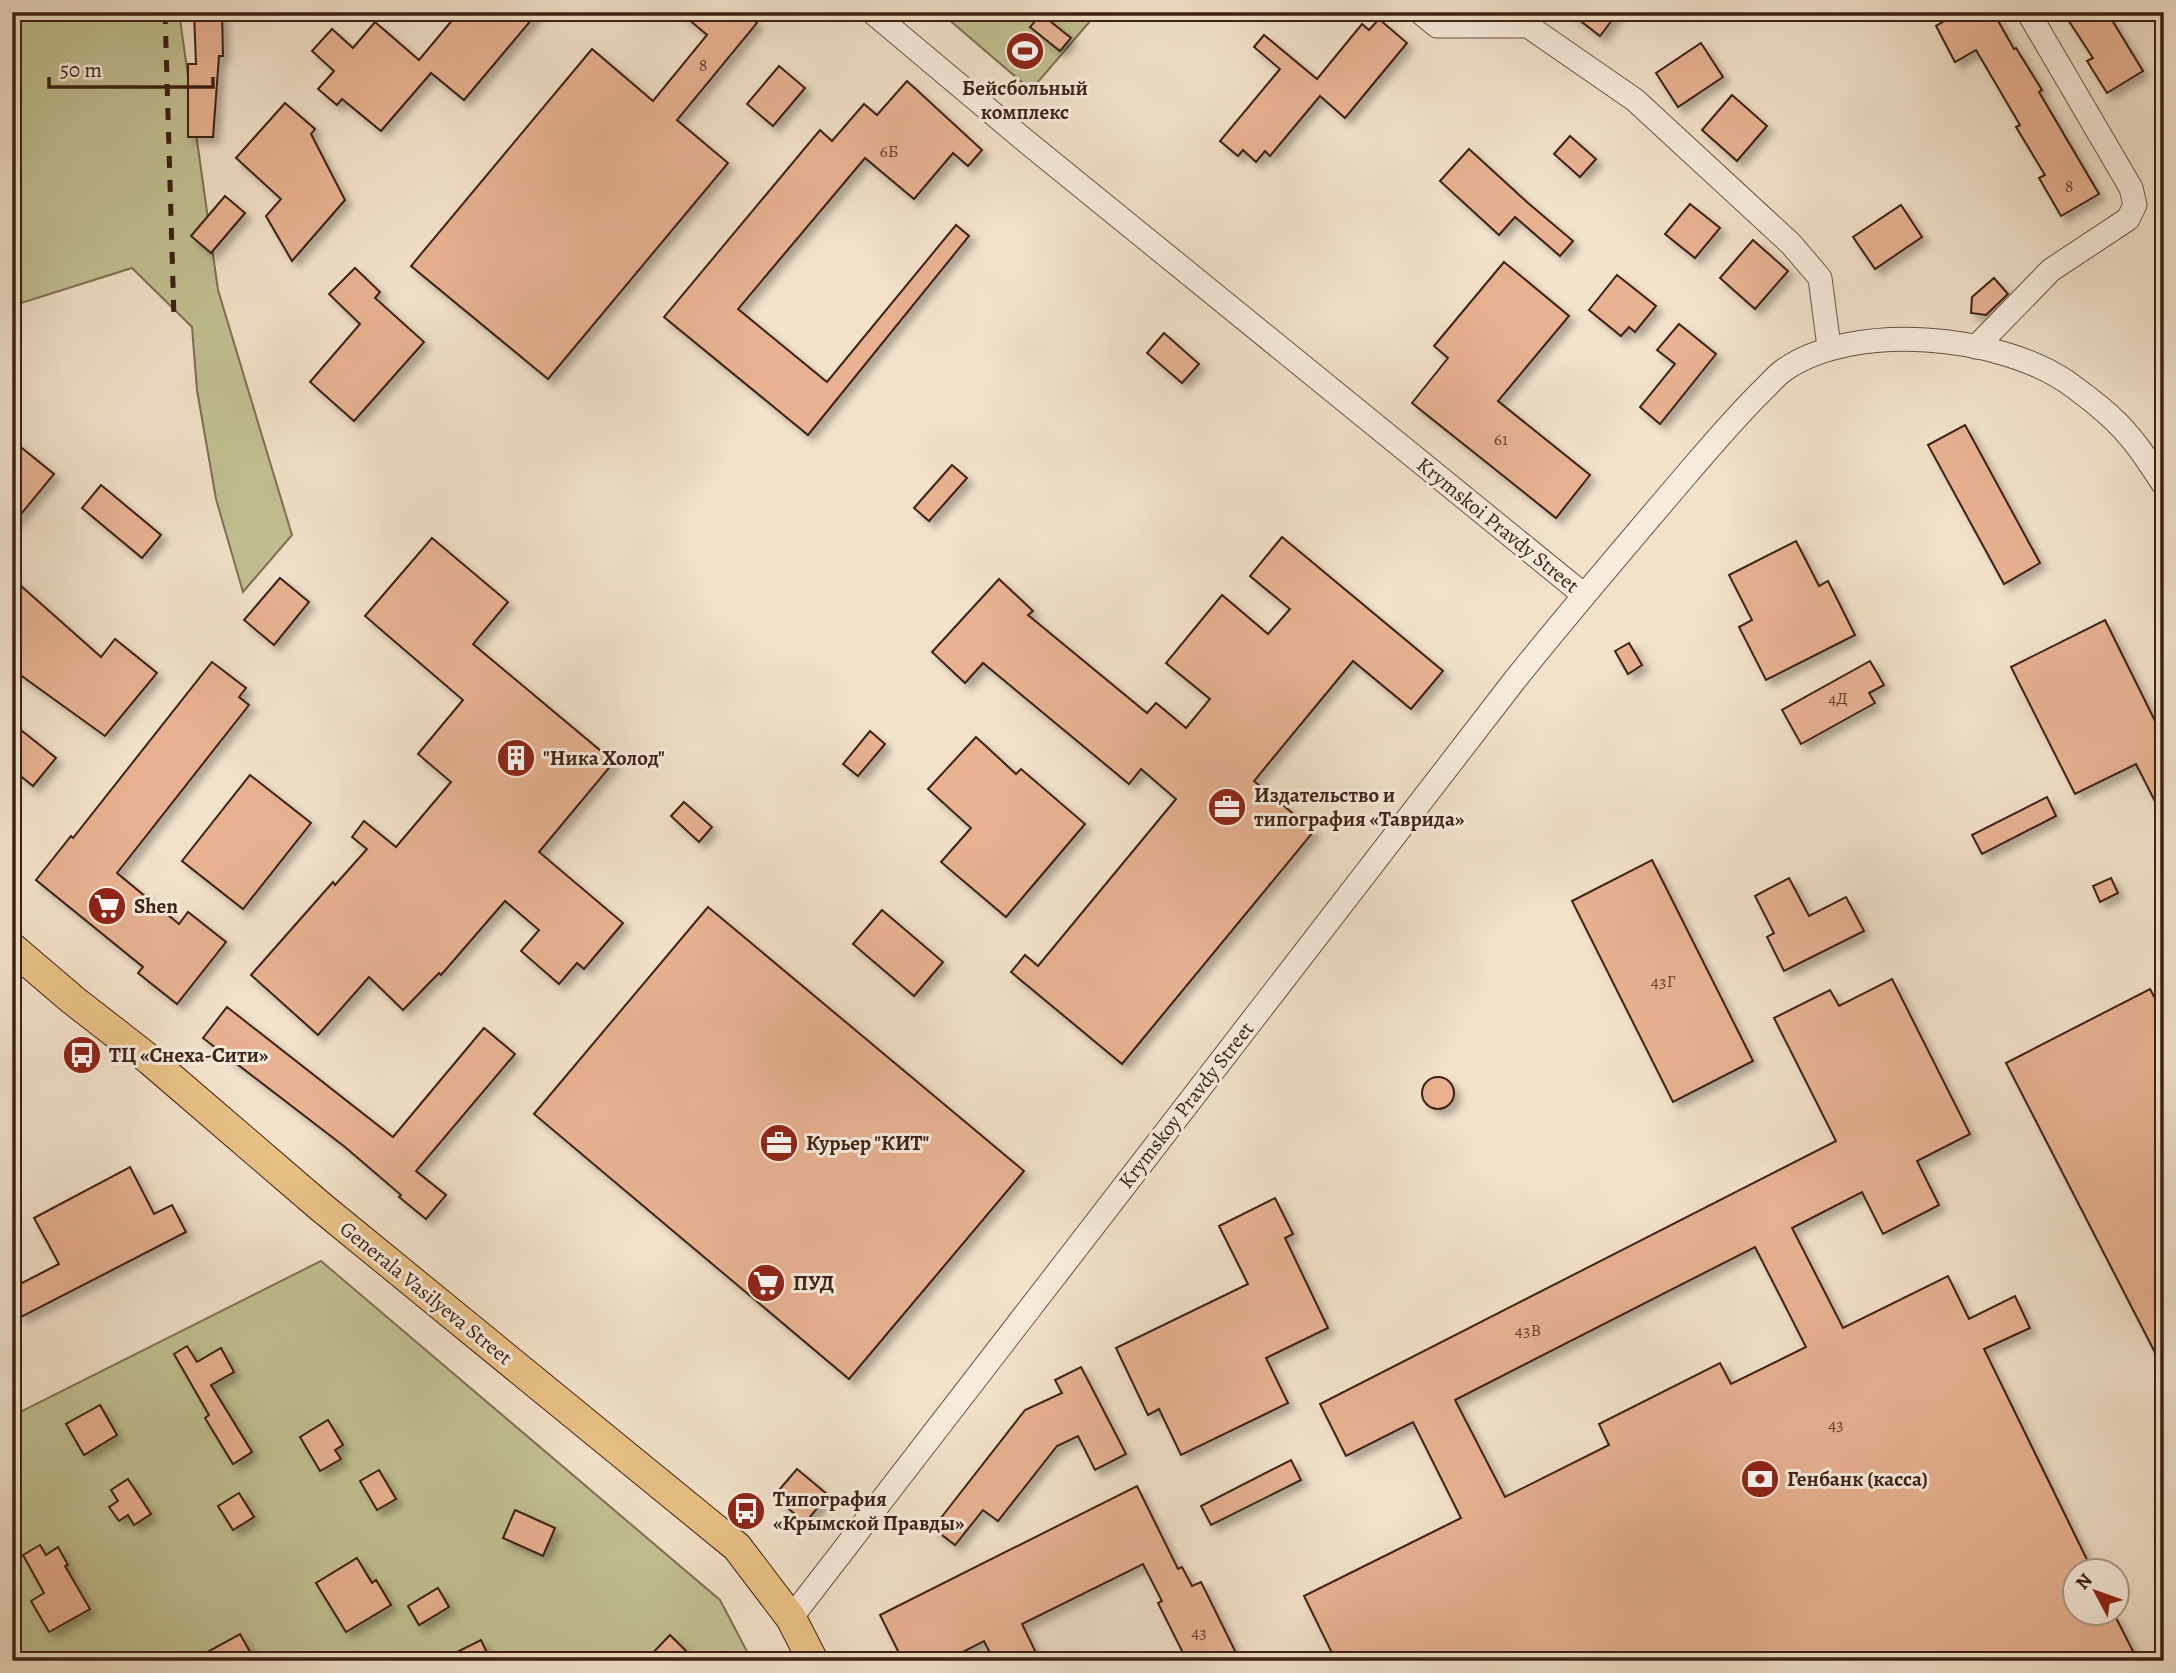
<svg xmlns="http://www.w3.org/2000/svg" width="2176" height="1673" font-family="Alegreya,serif">
  <defs>
    <filter id="shadow"><feDropShadow dx="6" dy="6" stdDeviation="3.5" flood-color="#0004"/></filter>
  </defs>
  <rect width="100%" height="100%" fill="#f2e2ca"/>
  <filter id="stains"><feTurbulence type="fractalNoise" baseFrequency=".00286" numOctaves="4"/><feColorMatrix values="0 0 0 0 .2 0 0 0 0 .09 0 0 0 0 .02 0 0 0 .5 -.17"/></filter>
  <radialGradient id="worn" r=".72"><stop offset=".6" stop-color="#630" stop-opacity="0"/><stop offset="1" stop-color="#630" stop-opacity=".3"/></radialGradient>
  <g fill="#c2c192" stroke="#807053" stroke-width="2">
    <polygon points="12,12 179,12 218,290 292,535 243,592 216,499 197,390 192,327 132,268 12,306"/>
    <polygon points="940,12 1098,12 1031,90"/>
    <polygon points="321,1261 720,1600 752,1661 12,1661 12,1416"/>
  </g>
  <g fill="#e8b291" stroke="#3e2014" stroke-width="2" fill-rule="evenodd" filter="url(#shadow)">
    <polygon points="194,12 222,12 223,56 219,56 213,137 188,137 188,64 196,64"/>
    <polygon points="459,12 538,12 464,100 431,73 381,131 342,99 337,105 318,89 334,71 312,51 332,29 353,48 375,22 419,60"/>
    <polygon points="680,12 744,12 757,23 677,120 728,163 548,379 411,266 592,49 653,101 707,35"/>
    <polygon points="1569,12 1618,12 1600,36"/>
    <polygon points="1960,12 1993,12 2014,49 2016,48 2042,90 2039,92 2099,194 2061,216 2039,178 2045,175 2016,127 2020,125 1976,50 1955,62 1936,26"/>
    <polygon points="2063,12 2107,12 2143,71 2107,93 2087,61 2093,58"/>
    <polygon points="1041,14 1071,38 1060,51 1030,27"/>
    <polygon points="1379,19 1407,43 1345,118 1320,96 1270,156 1265,151 1256,162 1243,150 1238,156 1220,141 1280,69 1254,47 1264,35 1317,79 1362,24 1369,30"/>
    <polygon points="1701,43 1723,77 1678,107 1656,73"/>
    <polygon points="779,66 805,88 773,126 747,104"/>
    <polygon points="907,81 982,150 968,166 953,153 914,199 865,158 738,309 827,382 956,225 969,236 808,435 664,317 820,130 832,141 864,104 877,115"/>
    <polygon points="1732,95 1767,126 1737,161 1702,130"/>
    <polygon points="285,103 315,129 311,134 345,200 292,261 266,216 281,199 236,158"/>
    <polygon points="1570,136 1596,159 1580,177 1554,154"/>
    <polygon points="1469,149 1528,203 1573,241 1560,256 1515,217 1499,235 1440,181"/>
    <polygon points="225,196 245,213 211,253 191,236"/>
    <polygon points="1690,204 1720,228 1695,258 1665,234"/>
    <polygon points="1901,205 1922,237 1875,269 1853,237"/>
    <polygon points="1753,240 1788,271 1755,309 1720,278"/>
    <polygon points="1504,262 1569,316 1498,401 1590,475 1556,518 1412,403 1448,358 1434,346"/>
    <polygon points="355,268 380,292 375,298 424,342 354,421 310,382 360,324 329,294"/>
    <polygon points="1617,275 1656,306 1635,332 1629,327 1621,336 1589,310"/>
    <polygon points="1994,278 2008,294 1986,315 1971,313 1972,297"/>
    <polygon points="1679,324 1716,354 1660,424 1640,407 1675,364 1657,350"/>
    <polygon points="1164,333 1199,364 1182,383 1147,353"/>
    <polygon points="1965,425 2040,563 2004,584 1928,445"/>
    <polygon points="12,440 54,474 12,525 12,496 20,486 12,480"/>
    <polygon points="952,465 967,478 929,521 914,508"/>
    <polygon points="101,485 161,535 142,558 82,508"/>
    <polygon points="1282,537 1443,671 1411,709 1353,661 1254,781 1314,831 1122,1064 1011,972 1025,955 1038,966 1176,799 1141,769 1129,784 983,663 965,683 932,652 999,579 1033,611 1028,615 1147,713 1156,703 1186,728 1210,699 1166,663 1222,595 1268,634 1290,609 1250,576"/>
    <polygon points="432,538 508,602 473,644 614,762 539,852 623,923 584,969 577,963 559,984 521,951 539,930 505,901 441,975 439,973 403,1010 369,977 318,1035 251,975 333,882 335,885 367,849 352,837 364,821 396,847 451,782 418,754 463,700 365,616"/>
    <polygon points="1796,541 1819,586 1828,581 1855,635 1766,680 1739,627 1752,620 1729,575"/>
    <polygon points="12,578 101,657 115,639 157,673 105,736 12,669"/>
    <polygon points="280,578 309,602 274,645 244,620"/>
    <polygon points="2105,620 2164,739 2164,819 2136,764 2075,794 2011,667"/>
    <polygon points="1629,643 1642,665 1628,674 1615,651"/>
    <polygon points="1870,661 1884,685 1869,693 1875,703 1801,744 1782,710"/>
    <polygon points="212,662 246,688 239,697 249,705 117,873 179,924 188,912 226,942 177,1004 138,973 143,967 36,880 71,836 73,838"/>
    <polygon points="12,723 56,758 33,786 12,769"/>
    <polygon points="870,731 885,744 858,776 843,764"/>
    <polygon points="976,737 1016,774 1021,769 1085,824 1006,917 941,862 971,828 928,789"/>
    <polygon points="250,775 311,823 243,909 182,861"/>
    <polygon points="2047,797 2056,816 1982,854 1972,835"/>
    <polygon points="684,802 712,827 699,842 671,816"/>
    <polygon points="1652,860 1753,1061 1673,1102 1572,901"/>
    <polygon points="1789,878 1809,916 1846,897 1864,931 1784,971 1767,937 1774,933 1755,896"/>
    <polygon points="2111,878 2118,893 2100,902 2093,886"/>
    <polygon points="708,907 1024,1171 849,1379 534,1114"/>
    <polygon points="882,910 943,962 914,996 853,944"/>
    <path d="M1892,979L1970,1134L1917,1161L1939,1205L1883,1234L1862,1192L1792,1228L1843,1328L1948,1276L1969,1319L2015,1296L2030,1328L1984,1349L2093,1572H2075V1614H2114L2138,1661H1336L1304,1596L1461,1518L1413,1422L1346,1456L1320,1404L1836,1141L1774,1018L1830,990L1839,1006ZM1755,1247L1806,1347L1731,1384L1720,1363L1599,1424L1609,1445L1505,1497L1455,1400Z"/>
    <polygon points="2150,989 2164,1015 2164,1370 2006,1063"/>
    <polygon points="227,1007 393,1137 484,1028 515,1054 416,1171 446,1195 426,1219 399,1197 401,1195 345,1147 203,1038"/>
    <circle cx="1438" cy="1093" r="16"/>
    <polygon points="130,1167 154,1214 172,1205 186,1232 21,1317 12,1300 12,1288 59,1264 34,1218"/>
    <polygon points="1275,1198 1293,1234 1285,1238 1328,1328 1266,1358 1288,1403 1181,1455 1159,1409 1148,1415 1116,1348 1248,1284 1219,1226"/>
    <polygon points="187,1346 197,1362 221,1348 234,1372 211,1385 252,1452 233,1464 205,1418 209,1415 174,1354"/>
    <polygon points="1081,1367 1126,1454 1095,1470 1078,1436 1057,1446 998,1521 983,1510 955,1545 933,1528 1025,1410 1062,1393 1055,1380"/>
    <polygon points="100,1405 117,1435 84,1455 66,1424"/>
    <polygon points="328,1420 343,1445 335,1450 341,1459 320,1471 300,1437"/>
    <polygon points="1291,1460 1301,1480 1211,1525 1201,1506"/>
    <polygon points="797,1469 828,1495 805,1523 774,1496"/>
    <polygon points="379,1470 396,1499 377,1510 360,1481"/>
    <polygon points="128,1479 151,1514 134,1525 128,1515 119,1521 109,1507 118,1501 111,1490"/>
    <polygon points="1137,1486 1178,1569 1182,1567 1192,1586 1201,1582 1240,1661 1187,1661 1158,1603 1162,1601 1143,1564 1022,1624 1040,1661 994,1661 984,1641 945,1661 903,1661 880,1615"/>
    <polygon points="239,1493 254,1517 233,1530 218,1506"/>
    <polygon points="515,1510 555,1528 543,1556 503,1538"/>
    <polygon points="40,1545 46,1555 58,1547 68,1565 65,1566 90,1609 49,1632 31,1601 44,1593 23,1555"/>
    <polygon points="357,1558 372,1583 376,1580 391,1605 346,1632 316,1583"/>
    <polygon points="438,1588 449,1607 419,1625 408,1606"/>
    <polygon points="240,1634 255,1661 191,1661"/>
    <polygon points="670,1635 696,1661 645,1661"/>
    <polygon points="481,1640 491,1661 439,1661"/>
  </g>
  <g fill="none" stroke-linecap="round" stroke-linejoin="round">
    <g stroke="#6b5042" stroke-width="25">
      <g id="minor">
        <polyline points="872,12 1022,138 1584,595"/>
        <polyline points="1420,12 1437,26 1528,26 1635,100 1791,244 1820,278 1829,347"/>
        <polyline points="1976,347 2051,270 2128,219 2135,205 2131,188 2028,12"/>
        <path d="M791,1618L1514,681C1570,611 1629,542 1687,474C1712,445 1737,415 1765,388C1771,382 1777,375 1784,370C1855,321 1998,335 2067,382C2089,398 2113,416 2130,437C2143,452 2153,469 2164,485"/>
      </g>
    </g>
    <g stroke="#3e2014" stroke-width="32">
      <polyline id="major" points="12,948 73,1000 150,1060 321,1207 737,1547 791,1618 813,1661"/>
    </g>
    <use href="#minor" stroke="#f7ecdd" stroke-width="23"/>
    <use href="#major" stroke="#e9c185" stroke-width="30"/>
    <polyline stroke="#3e2014" stroke-width="5" stroke-dasharray="12 12" stroke-linecap="butt" points="165,12 174,319"/>
  </g>
  <defs>
    <g id="stadium-disc" transform="scale(2.0125)"><circle r="9.5" fill="#8f2418" stroke="#f7ecdd"/><path d="M0-5a6.5 5 0 1 0 0 10a6.5 5 0 1 0 0-10ZM-3.5-1.8h7v3.6h-7Z" fill="#fff"/></g>
    <g id="building-disc" transform="scale(2.0125)"><circle r="9.5" fill="#8f2418" stroke="#f7ecdd"/><path d="M-4-6H4V6H1V3H-1V6H-4ZM-2.5-4.3h1.7v1.8h-1.7ZM.8-4.3h1.7v1.8H.8ZM-2.5-1h1.7V.8h-1.7ZM.8-1h1.7V.8H.8Z" fill="#fff"/></g>
    <g id="office-disc" transform="scale(2.0125)"><circle r="9.5" fill="#8f2418" stroke="#f7ecdd"/><path d="M-6-3h4V-5.5h4V-3h4V5H-6ZM-1-4.5V-3h2v-1.5ZM-6 0V1H6V0Z" fill="#fff"/></g>
    <g id="supermarket-disc" transform="scale(2.0125)"><circle r="9.5" fill="#8f2418" stroke="#f7ecdd"/><path d="M-6-5.5h2.5l.6 2H6L4.5 2H-2.5L-4.4-4H-6ZM-1.5 3.2a1.3 1.3 0 1 0 .1 0ZM3 3.2a1.3 1.3 0 1 0 .1 0Z" fill="#fff"/></g>
    <g id="bus-disc" transform="scale(2.0125)"><circle r="9.5" fill="#8f2418" stroke="#f7ecdd"/><path d="M-5-6H5V4H4V6H2V4H-2V6H-4V4H-5ZM-3.5-4V0h7V-4ZM-3.5 1.2v1.5H-2V1.2ZM2 1.2v1.5H3.5V1.2Z" fill="#fff"/></g>
    <g id="bank-disc" transform="scale(2.0125)"><circle r="9.5" fill="#8f2418" stroke="#f7ecdd"/><path d="M-6-4H6V4H-6ZM0-2.3a2.3 2.3 0 1 0 0 4.6a2.3 2.3 0 1 0 0-4.6Z" fill="#fff"/></g>
  </defs>
  <g fill-rule="evenodd">
    <use href="#stadium-disc" x="1025" y="51"/>
    <use href="#building-disc" x="516" y="758"/>
    <use href="#office-disc" x="1227" y="807"/>
    <use href="#supermarket-disc" x="107" y="906"/>
    <use href="#bus-disc" x="82" y="1055"/>
    <use href="#office-disc" x="779" y="1143"/>
    <use href="#supermarket-disc" x="766" y="1283"/>
    <use href="#bank-disc" x="1760" y="1479"/>
    <use href="#bus-disc" x="746" y="1511"/>
  </g>
  <g text-anchor="middle" dominant-baseline="central" stroke-width="6" stroke-linejoin="round" paint-order="stroke">
    <g font-size="18" fill="#684433">
      <text x="703" y="65">8</text>
      <text x="889" y="151">6Б</text>
      <text x="2069" y="186">8</text>
      <text x="1501" y="439">61</text>
      <text x="1838" y="698">4Д</text>
      <text x="1663" y="981">43Г</text>
      <text x="1528" y="1330">43В</text>
      <text x="1836" y="1424">43</text>
      <text x="1199" y="1632">43</text>
    </g>
    <g font-size="21" font-weight="bold" fill="#3e2014" stroke="#f7ecdd" text-anchor="start">
      <text x="1025" y="88" text-anchor="middle">Бейсбольный<tspan x="1025" dy="24">комплекс</tspan></text>
      <text x="543" y="758">"Ника Холод"</text>
      <text x="1254" y="795">Издательство и<tspan x="1254" dy="24">типография «Таврида»</tspan></text>
      <text x="134" y="906">Shen</text>
      <text x="109" y="1055">ТЦ «Снеха-Сити»</text>
      <text x="806" y="1143">Курьер "КИТ"</text>
      <text x="793" y="1283">ПУД</text>
      <text x="1787" y="1479">Генбанк (касса)</text>
      <text x="773" y="1499">Типография<tspan x="773" dy="24">«Крымской Правды»</tspan></text>
    </g>
    <g font-size="21" fill="#3e2014" stroke="#f7ecdd">
      <text transform="translate(1498 525) rotate(39)">Krymskoi Pravdy Street</text>
      <text transform="translate(1186 1105) rotate(-52)">Krymskoy Pravdy Street</text>
      <text transform="translate(426 1293) rotate(39)">Generala Vasilyeva Street</text>
    </g>
  </g>
  <rect width="2176" height="1673" fill="none" stroke="#f2e2ca" stroke-width="42"/>
  <rect x="14" y="14" width="2148" height="1645" fill="none" stroke="#3e2014" stroke-width="3.5"/>
  <rect x="21" y="21" width="2134" height="1631" fill="none" stroke="#3e2014" stroke-width="2"/>
  <g transform="translate(2096 1592) rotate(311)"><circle r="33" fill="#f7ecdd" stroke="#ad9a8d" stroke-width="2"/>
  <path d="M0-5L12 26L0 18L-12 26Z" fill="#8f2418"/>
  <text y="-10" font-size="19" font-weight="bold" text-anchor="middle" fill="#3e2014">N</text>
  </g>
  <path d="M49 77v10h164v-10" fill="none" stroke="#3e2014" stroke-width="3.5"/>
  <text x="60" y="77" font-size="21" fill="#3e2014" stroke="#f7ecdd" stroke-width="5" paint-order="stroke">50 m</text>
  <rect width="100%" height="100%" filter="url(#stains)"/>
  <rect width="100%" height="100%" fill="url(#worn)"/>
</svg>
